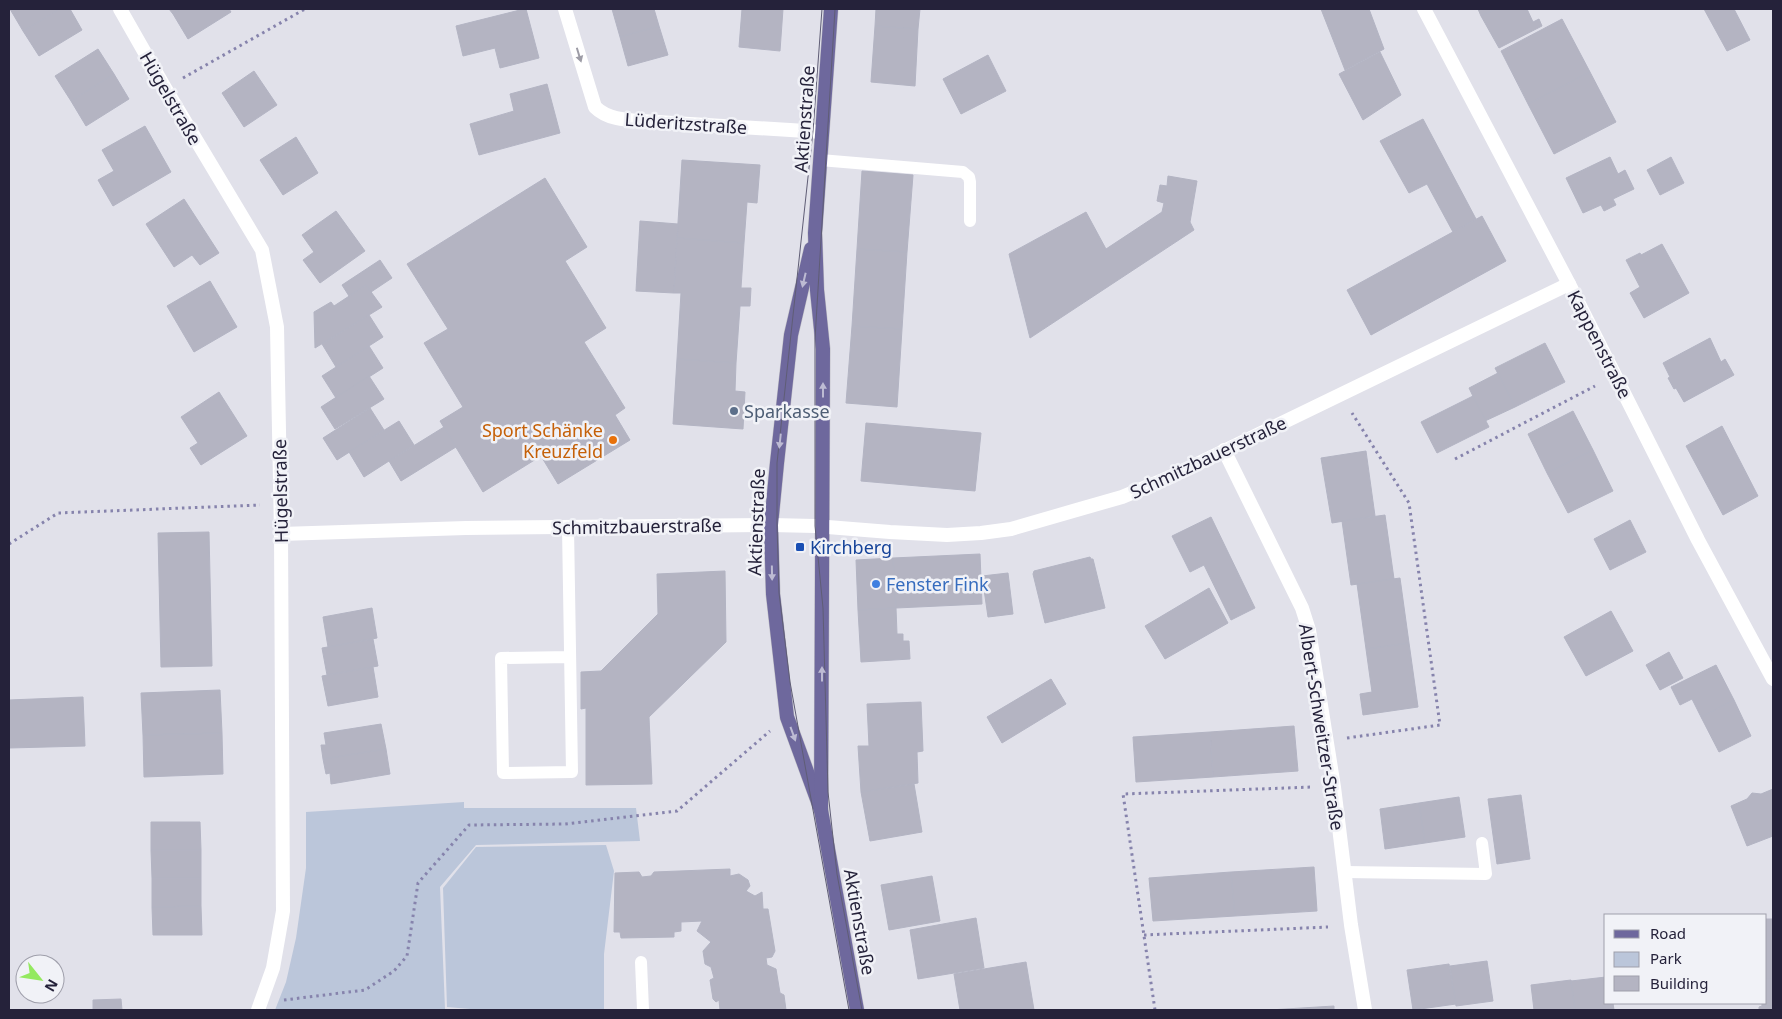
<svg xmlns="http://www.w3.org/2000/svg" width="1782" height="1019" font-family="'Noto Sans',sans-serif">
  <rect width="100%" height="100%" fill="#e1e1ea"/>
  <g fill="#bbc6da">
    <polygon points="464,802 464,808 636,808 640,841 476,845 440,887 445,1009 275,1010 286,982 296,938 306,868 306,812"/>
    <polygon points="606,845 614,871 604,954 604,1010 482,1010 447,1007 443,888 476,847"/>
  </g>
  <g fill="#b4b4c2" stroke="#b3b4c3">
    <polygon points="10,9 60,9 23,31"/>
    <polygon points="60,9 70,9 82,30 39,56 23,31"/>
    <polygon points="169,9 181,9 173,14"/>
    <polygon points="181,9 229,9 231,12 188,39 173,14"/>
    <polygon points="524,9 526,9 539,58 500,68 495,48 463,56 456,26"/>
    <polygon points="612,9 654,9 659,26 620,37"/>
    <polygon points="742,9 783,9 780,51 739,47"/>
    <polygon points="876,9 920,9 918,29 875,26"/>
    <polygon points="1321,9 1369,9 1384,49 1345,70"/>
    <polygon points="1478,9 1496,9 1481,16"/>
    <polygon points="1496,9 1527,9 1533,22 1539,19 1542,26 1499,48 1481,16"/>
    <polygon points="1704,9 1734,9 1750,40 1727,51"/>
    <polygon points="1562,19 1590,72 1528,104 1501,51"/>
    <polygon points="659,26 668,55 628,66 620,37"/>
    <polygon points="875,26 918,29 915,86 871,82"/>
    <polygon points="98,49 114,74 71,101 55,76"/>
    <polygon points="1380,52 1401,95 1363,120 1339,74"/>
    <polygon points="988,55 1006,91 961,114 943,79"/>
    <polygon points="254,71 277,105 244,127 222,93"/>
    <polygon points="1590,72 1616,122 1554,154 1528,104"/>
    <polygon points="114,74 129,99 86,126 71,101"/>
    <polygon points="547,84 560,133 479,155 470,124 514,111 510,94"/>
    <polygon points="1423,119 1476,219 1453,232 1427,184 1409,193 1380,141"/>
    <polygon points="145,126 171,172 113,206 98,180 114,171 102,150"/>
    <polygon points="296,137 318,173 283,195 260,160"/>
    <polygon points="1610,157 1618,174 1625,170 1634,189 1613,199 1616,205 1604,211 1601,205 1583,213 1566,178"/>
    <polygon points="1671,157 1684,183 1660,195 1647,170"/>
    <polygon points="682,160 760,165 757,203 747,202 744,243 677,238"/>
    <polygon points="862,171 913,175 907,252 857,249"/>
    <polygon points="1168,176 1197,181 1190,222 1194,230 1030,338 1009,254 1086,212 1106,249 1162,212 1164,203 1157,201 1160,185 1167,186"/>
    <polygon points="545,178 587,247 565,261 606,328 584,342 625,408 615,415 630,440 558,484 541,456 483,492 440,421 463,407 424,343 448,329 407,264"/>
    <polygon points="184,199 219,253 200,265 192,255 174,267 146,224"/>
    <polygon points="336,211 365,251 320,283 303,260 314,252 302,235"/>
    <polygon points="1482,216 1506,261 1371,335 1347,290"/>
    <polygon points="640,221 678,224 674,293 636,291"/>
    <polygon points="677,238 744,243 741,288 751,288 750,306 740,306 736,363 677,359 681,293 674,293"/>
    <polygon points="1662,244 1689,293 1644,318 1630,293 1640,287 1626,260 1640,253 1641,255"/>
    <polygon points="857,249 907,252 902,329 852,326"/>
    <polygon points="380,260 392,278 371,292 366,285 349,296 342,285"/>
    <polygon points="210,281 237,327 194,352 167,306"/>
    <polygon points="366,285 382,307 315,348 314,312 331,302 334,306"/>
    <polygon points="369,315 383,337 336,367 322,344"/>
    <polygon points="852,326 902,329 897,407 846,403"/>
    <polygon points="1710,338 1721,362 1725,359 1734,375 1684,402 1676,388 1674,389 1668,378 1670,377 1663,363"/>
    <polygon points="1545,343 1565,382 1515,407 1495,368"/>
    <polygon points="369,346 383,368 336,398 322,376"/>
    <polygon points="677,359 736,363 735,391 745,392 743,429 673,424"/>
    <polygon points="1498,373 1515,407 1485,421 1469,388"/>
    <polygon points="369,376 384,399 335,429 321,407"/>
    <polygon points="219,392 247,436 201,465 190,448 198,443 181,417"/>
    <polygon points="1473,396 1489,427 1437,453 1421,422"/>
    <polygon points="370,408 384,430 337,460 323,438"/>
    <polygon points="1573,411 1593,450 1547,473 1528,434"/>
    <polygon points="399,421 414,445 364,477 349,452"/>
    <polygon points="866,423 981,433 975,491 861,481"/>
    <polygon points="1722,426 1758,496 1723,515 1686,446"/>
    <polygon points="444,427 456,447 401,481 389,461"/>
    <polygon points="1593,450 1613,491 1568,513 1547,473"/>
    <polygon points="1366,451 1375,516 1332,523 1321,458"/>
    <polygon points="1385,515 1394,579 1351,585 1342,521"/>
    <polygon points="1211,517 1255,608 1231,620 1204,565 1190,572 1172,536"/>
    <polygon points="1630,520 1646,552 1610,570 1594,539"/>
    <polygon points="209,532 212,666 161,667 158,533"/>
    <polygon points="980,554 982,604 896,608 893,558"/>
    <polygon points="1090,557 1091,559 1093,559 1105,608 1045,623 1033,574 1034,571"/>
    <polygon points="893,558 896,608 858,610 856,560"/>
    <polygon points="725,571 726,642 649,717 652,784 586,785 586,708 581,709 581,672 601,671 658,614 657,574"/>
    <polygon points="1008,573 1013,614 988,617 982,576"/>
    <polygon points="1400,578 1409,643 1366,649 1357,584"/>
    <polygon points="1209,588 1228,623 1165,659 1145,626"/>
    <polygon points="372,608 377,638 328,647 323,617"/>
    <polygon points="896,608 897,634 903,634 903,641 909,641 910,659 861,662 858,610"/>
    <polygon points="1611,611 1633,651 1586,676 1564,637"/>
    <polygon points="373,639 378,666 327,675 322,648"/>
    <polygon points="1409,643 1418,707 1363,715 1360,694 1372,692 1366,649"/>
    <polygon points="1669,652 1683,678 1660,690 1646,665"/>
    <polygon points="1716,665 1734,700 1701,717 1692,699 1680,705 1671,687"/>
    <polygon points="373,667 378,697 328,706 322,676"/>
    <polygon points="1051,679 1066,704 1002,743 987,717"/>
    <polygon points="220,690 222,733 143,735 141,693"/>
    <polygon points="83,697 85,746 9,748 9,700"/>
    <polygon points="1734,700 1751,736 1719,752 1701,717"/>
    <polygon points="921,702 923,751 917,752 918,783 861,792 858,746 869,746 867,704"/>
    <polygon points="381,724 386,749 323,759 321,745 326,745 324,733"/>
    <polygon points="1294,726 1298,771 1213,777 1210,732"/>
    <polygon points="1210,732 1213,777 1136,782 1133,737"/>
    <polygon points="222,733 223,774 144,777 143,735"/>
    <polygon points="386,749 390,774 331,784 330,773 326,774 323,759"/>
    <polygon points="914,784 922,832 870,841 861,792"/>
    <polygon points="1773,789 1773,836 1747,846 1731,806 1747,799 1752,793 1761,794"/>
    <polygon points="1521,795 1530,859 1497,864 1488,799"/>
    <polygon points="1459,797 1465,837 1425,843 1419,803"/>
    <polygon points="1419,803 1425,843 1385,849 1380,809"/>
    <polygon points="151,822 200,822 201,850 151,850"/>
    <polygon points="151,850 201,850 201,878 152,878"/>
    <polygon points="1314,867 1317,911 1235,916 1231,872"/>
    <polygon points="730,869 730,876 739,874 748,880 750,886 746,891 755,896 762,892 763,909 768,909 775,951 772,957 766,958 767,965 776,969 780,993 784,995 786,1010 720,1010 719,1000 716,1002 713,999 710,980 714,978 711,967 705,964 703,951 711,942 697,931 702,921 681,922 681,931 674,932 674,937 621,938 620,932 614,932 615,873 639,872 642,877 651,876 654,872"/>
    <polygon points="1231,872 1235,916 1153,921 1149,878"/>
    <polygon points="932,876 940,921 889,930 881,885"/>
    <polygon points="152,878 201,878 201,906 152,907"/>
    <polygon points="201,906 202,935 153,935 152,907"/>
    <polygon points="976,918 984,968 918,979 910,930"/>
    <rect x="1766" y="919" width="7" height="60"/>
    <polygon points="1487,961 1493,1001 1456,1006 1450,966"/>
    <polygon points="1026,962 1034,1010 960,1010 954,974"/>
    <polygon points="1449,964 1456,1004 1413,1010 1407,970"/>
    <polygon points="1606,977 1606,1003 1613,1003 1614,1010 1575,1010 1571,981"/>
    <polygon points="1766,979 1773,979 1773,1006 1762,1006 1762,1003 1766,1003"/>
    <polygon points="1571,980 1575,1010 1534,1010 1531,985"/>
    <polygon points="121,999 122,1010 93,1010 93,1000"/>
    <polygon points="1334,1006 1334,1010 1269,1010"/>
    <polygon points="1762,1006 1773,1006 1773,1010 1759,1010 1759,1007"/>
  </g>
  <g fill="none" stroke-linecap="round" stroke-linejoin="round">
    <g stroke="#bebdc4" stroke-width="15">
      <g id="primary">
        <polyline points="811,249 791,335 777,463 771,525 773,594 787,717 821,810 857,1010"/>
        <polyline points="821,810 823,349 817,290 815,233 831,9"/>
      </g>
    </g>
    <g stroke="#8683ac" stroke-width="3" stroke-dasharray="2.5 4" stroke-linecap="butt">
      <polyline points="183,78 305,9"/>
      <polyline points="1455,459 1595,386"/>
      <polyline points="9,544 58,513 260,505"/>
      <polyline points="1347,738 1440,725 1409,503 1352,413"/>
      <polyline points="1144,935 1328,927"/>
      <polyline points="284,1000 365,990 394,971 407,956 418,883 469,825 565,824 677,811 770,731"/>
      <polyline points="1155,1010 1123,794 1313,787"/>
    </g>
    <g stroke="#fff" stroke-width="12">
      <polyline points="820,160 963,172 969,177 970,182 970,221"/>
      <polyline points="568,527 572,772 503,773 501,658 570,657"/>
      <polyline points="1345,872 1486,874 1482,843"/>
      <polyline points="641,962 643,1010"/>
    </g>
    <g stroke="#fff" stroke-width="14">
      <polyline points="120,9 165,88 262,250 277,327 281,534 283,911 273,968 258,1010"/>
      <path d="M565,9L595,107C607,119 625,120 641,121L822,132"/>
      <polyline points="1424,9 1569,284 1698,540 1773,679"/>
      <polyline points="1224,450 1302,608 1309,630 1334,787 1351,925 1365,1010"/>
      <polyline points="281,534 466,528 771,525 815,526 890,532 947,535 981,533 1011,529 1080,509 1122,497 1168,478 1569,284"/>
    </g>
    <use href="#primary" stroke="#6e689d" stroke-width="14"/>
    <g stroke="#5f5d75" stroke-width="1">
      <polyline points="822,9 813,131 777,463 777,525 779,593 790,682 849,1010"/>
      <polyline points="835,9 815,339 815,526 823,608 828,792 837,874 862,1010"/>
    </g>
  </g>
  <defs><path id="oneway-solid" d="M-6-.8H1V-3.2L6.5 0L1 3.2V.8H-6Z" transform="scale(1.25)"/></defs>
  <use fill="#9d9ca6" href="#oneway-solid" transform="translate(579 55) rotate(73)"/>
  <g fill="#bdbbd3">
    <use href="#oneway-solid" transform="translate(804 280) rotate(103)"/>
    <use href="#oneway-solid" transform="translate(823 390) rotate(-90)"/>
    <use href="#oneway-solid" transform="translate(780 441) rotate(96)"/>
    <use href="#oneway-solid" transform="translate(772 573) rotate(89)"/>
    <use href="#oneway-solid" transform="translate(822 674) rotate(-90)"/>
    <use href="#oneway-solid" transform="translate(793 734) rotate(70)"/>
  </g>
  <circle fill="#5c6f8a" stroke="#f1f2f7" stroke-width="2" cx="734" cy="411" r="5"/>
  <circle fill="#e8710a" stroke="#f1f2f7" stroke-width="2" cx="613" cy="440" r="5"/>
  <rect fill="#1a4fb4" stroke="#f1f2f7" stroke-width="2" x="795" y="542" width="10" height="10" rx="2.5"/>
  <circle fill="#3f7fe0" stroke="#f1f2f7" stroke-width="2" cx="876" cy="584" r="5"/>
  <g text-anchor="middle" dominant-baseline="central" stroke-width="5" stroke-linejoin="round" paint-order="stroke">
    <g font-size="18" fill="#25223a" stroke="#f1f2f7">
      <text transform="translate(171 98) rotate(60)">Hügelstraße</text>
      <text transform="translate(804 119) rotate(-86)">Aktienstraße</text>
      <text transform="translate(686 123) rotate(4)">Lüderitzstraße</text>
      <text transform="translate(1600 344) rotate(63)">Kappenstraße</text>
      <text transform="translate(1208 457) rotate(-25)">Schmitzbauerstraße</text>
      <text transform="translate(280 491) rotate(-91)">Hügelstraße</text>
      <text transform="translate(756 522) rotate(-88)">Aktienstraße</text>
      <text transform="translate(637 526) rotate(-1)">Schmitzbauerstraße</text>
      <text transform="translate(1322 727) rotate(81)">Albert-Schweitzer-Straße</text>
      <text transform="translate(860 922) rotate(80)">Aktienstraße</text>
    </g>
    <g font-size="18" fill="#4e5e75" stroke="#f1f2f7" text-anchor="start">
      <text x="744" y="411">Sparkasse</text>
    </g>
    <g font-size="18" fill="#c56008" stroke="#f1f2f7" text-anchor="end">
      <text x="603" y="430">Sport Schänke<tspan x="603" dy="21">Kreuzfeld</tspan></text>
    </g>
    <g font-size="18" fill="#164399" stroke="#f1f2f7" text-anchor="start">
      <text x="810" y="547">Kirchberg</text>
    </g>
    <g font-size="18" fill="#366cbe" stroke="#f1f2f7" text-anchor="start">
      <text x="886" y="584">Fenster Fink</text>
    </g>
  </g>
  <rect width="1782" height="1019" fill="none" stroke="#25223a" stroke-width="20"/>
  <rect x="1604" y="914" width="162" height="90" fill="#f1f2f7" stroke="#9f9fab"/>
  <rect x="1614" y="930" width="25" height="8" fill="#6e689d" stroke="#9f9fab"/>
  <text x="1650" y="939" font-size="15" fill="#25223a">Road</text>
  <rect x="1614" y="952" width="25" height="15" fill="#bbc6da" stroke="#9f9fab"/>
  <text x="1650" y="964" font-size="15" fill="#25223a">Park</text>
  <rect x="1614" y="976" width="25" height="15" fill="#b4b4c2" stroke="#9f9fab"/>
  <text x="1650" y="989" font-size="15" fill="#25223a">Building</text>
  <g transform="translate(40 979) rotate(120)"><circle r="24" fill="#f1f2f7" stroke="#9f9fab"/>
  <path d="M0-4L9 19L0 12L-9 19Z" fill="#94e960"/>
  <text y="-8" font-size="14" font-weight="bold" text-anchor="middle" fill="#25223a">N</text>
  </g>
</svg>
